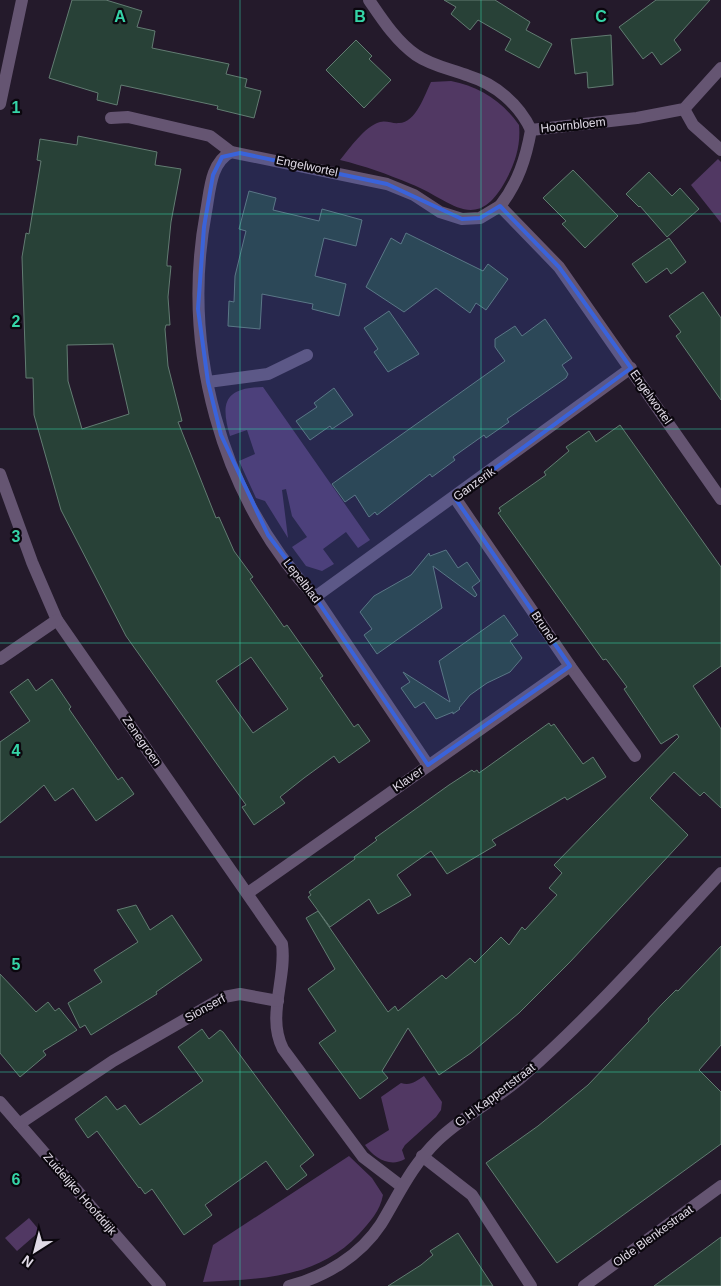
<svg xmlns="http://www.w3.org/2000/svg" width="721" height="1286" font-family="Helvetica,sans-serif">
  <rect width="100%" height="100%" fill="#241a2b"/>
  <g fill="#513863">
    <path d="M451,81C479,86 503,102 519,125C521,145 515,163 506,180C476,236 450,199 411,184C387,174 365,166 340,160C350,148 364,127 380,122C386,120 393,124 399,123C416,123 425,94 431,82Z"/>
    <polygon points="718,159 721,162 721,223 691,185"/>
    <path d="M263,387L370,540L358,548L346,532L323,549L334,564L322,571L306,566L292,547L307,537L292,516L286,489L282,490L288,538L265,501L256,498L239,461L255,454L247,430L230,436C220,402 225,388 263,387Z"/>
    <path d="M424,1076L442,1102L441,1110L436,1117L405,1145L402,1150L405,1159C390,1168 374,1158 365,1145L389,1130L381,1097L401,1083C411,1086 416,1081 424,1076Z"/>
    <path d="M349,1156L372,1178L383,1195C380,1211 370,1222 359,1234C317,1279 260,1279 203,1282L213,1245Z"/>
    <polygon points="29,1218 40,1231 17,1251 5,1238"/>
  </g>
  <g fill="#284137" stroke="#627c72" fill-rule="evenodd">
    <polygon points="72,0 106,0 142,11 137,27 155,31 152,48 229,64 226,74 247,79 245,87 261,91 254,118 217,109 218,106 121,85 117,105 97,100 98,93 49,78"/>
    <polygon points="444,0 495,0 530,22 526,30 552,44 539,68 505,50 511,39 478,20 470,30 451,14 456,7"/>
    <polygon points="656,0 710,0 674,40 681,50 661,65 652,52 643,59 619,27"/>
    <polygon points="611,35 613,85 588,88 587,72 575,74 571,39"/>
    <polygon points="356,40 372,56 369,59 391,80 364,108 326,70"/>
    <path d="M78,136L157,152L155,165L181,169L171,222L167,262V266H171L168,297L170,325H166L165,329L168,366L182,421L178,422L216,518L219,517L234,551L253,577L250,579L284,627L287,625L323,676L320,678L354,727L358,724L370,741L339,763L334,756L304,778L280,797L285,803L254,825L242,807L246,805L126,636L61,510L34,415L33,378H26L22,257L26,233L29,234L41,161L37,160L40,139L77,145ZM113,344L129,414L82,429L68,381L67,345ZM251,657L288,709L253,733L216,681Z"/>
    <polygon points="573,170 618,216 585,248 562,224 566,221 543,198"/>
    <polygon points="649,172 672,196 680,188 699,209 667,237 640,206 639,207 626,194"/>
    <polygon points="249,191 276,198 273,210 319,221 322,209 362,220 356,246 324,238 315,276 346,284 339,316 312,309 313,304 262,294 260,329 228,326 229,301 234,302 235,276 246,231 239,229"/>
    <polygon points="406,233 483,271 488,264 508,279 486,310 476,303 470,313 436,288 404,312 366,287 391,238 401,244"/>
    <polygon points="669,238 686,262 671,274 667,268 646,283 632,264"/>
    <polygon points="703,292 721,318 721,400 676,336 681,332 669,316"/>
    <polygon points="389,311 419,354 388,372 374,352 378,349 364,328"/>
    <polygon points="545,319 572,358 562,365 568,374 566,378 507,419 509,422 486,438 484,435 453,457 455,460 432,477 430,474 377,515 375,512 369,517 355,495 345,502 332,484 505,361 495,347 495,339 515,326 522,336"/>
    <polygon points="334,388 353,415 332,429 330,426 310,440 296,421 317,407 314,403"/>
    <polygon points="620,425 721,567 721,666 693,686 721,729 721,808 704,792 700,796 674,772 650,798 688,835 570,962 519,1013 471,1053 439,1075 408,1028 382,1071 388,1078 360,1099 319,1043 336,1031 308,989 335,969 306,918 318,911 388,1012 395,1006 398,1011 442,975 446,979 470,958 475,963 501,937 509,945 522,927 525,930 557,895 549,888 562,873 554,865 679,737 677,734 661,744 624,689 627,687 606,659 603,660 498,513 501,511 499,508 546,475 544,472 569,451 566,447 589,431 596,442"/>
    <polygon points="446,550 458,568 467,562 480,581 472,587 477,595 475,597 433,566 442,608 377,654 364,635 372,629 360,612 374,596 411,575 429,553 430,556"/>
    <polygon points="504,615 518,635 510,641 522,658 510,672 487,683 470,695 459,708 460,709 453,714 453,712 436,719 424,702 415,708 401,688 410,682 403,672 450,702 439,661"/>
    <polygon points="28,679 36,691 52,679 71,707 69,709 118,780 122,777 134,794 96,821 73,788 55,801 44,785 0,823 0,742 30,721 10,692"/>
    <polygon points="549,723 551,726 554,724 583,764 593,757 606,777 567,800 565,797 492,840 496,845 447,874 431,851 397,875 411,895 378,914 369,899 330,927 308,897 311,895 309,892 355,859 354,857 377,840 375,838 449,785 472,770 474,772 477,770 479,773"/>
    <polygon points="136,905 150,930 172,915 202,960 156,992 157,994 91,1035 85,1025 80,1028 68,1003 102,982 94,970 138,942 117,910"/>
    <polygon points="721,946 721,1045 699,1070 721,1092 721,1144 557,1263 486,1163 538,1126 588,1085 649,1021 648,1019 662,1004 676,990 678,991"/>
    <polygon points="0,974 36,1012 48,1002 55,1011 59,1008 77,1030 43,1051 46,1055 20,1077 0,1053"/>
    <polygon points="202,1029 209,1039 220,1030 223,1032 314,1155 300,1166 307,1175 287,1190 266,1161 205,1205 212,1215 184,1235 152,1189 145,1194 140,1187 139,1188 97,1131 88,1138 75,1119 106,1096 117,1110 125,1105 140,1125 155,1115 203,1081 178,1047"/>
    <polygon points="458,1233 493,1286 388,1286 421,1265 433,1255 430,1251"/>
    <polygon points="721,1237 721,1286 654,1286 698,1254"/>
  </g>
  <g fill="none" stroke-linecap="round" stroke-linejoin="round">
    <g stroke="#655572" stroke-width="12">
      <path d="M369,0C382,19 396,41 416,55C432,66 451,69 469,76C495,84 519,104 531,130L637,118L684,109L721,68"/>
      <polyline points="0,104 22,0"/>
      <polyline points="684,109 693,125 721,150"/>
      <polyline points="111,118 128,117 210,136 231,152 387,184 414,195 440,212 462,219 480,218 500,206 559,267 721,499"/>
      <path d="M231,152C210,163 210,191 206,212C181,347 220,496 315,597L428,765"/>
      <path d="M500,206C518,183 526,158 531,130"/>
      <polyline points="208,382 268,374 307,355"/>
      <path d="M0,474L32,562L57,620L282,944C287,979 266,1016 283,1049L363,1157L401,1186"/>
      <polyline points="455,498 570,666 635,756"/>
      <polyline points="315,597 631,368"/>
      <polyline points="0,659 57,620"/>
      <polyline points="248,893 570,666"/>
      <polyline points="0,1102 160,1286"/>
      <polyline points="19,1124 113,1061 224,997 240,994 278,1001"/>
      <polyline points="422,1156 472,1195 531,1286"/>
      <polyline points="584,1286 721,1186"/>
    </g>
    <path stroke="#655572" stroke-width="12" d="M289,1286C325,1277 360,1256 381,1224C399,1194 412,1165 438,1140C464,1115 496,1100 523,1076C594,1013 657,942 721,873"/>
  </g>
  <path fill="#3a63da" fill-opacity="0.2" stroke="#3a63da" stroke-width="4" stroke-linejoin="round" d="M240,153L387,184L462,219L480,218L500,206L559,267L631,368L455,498L570,666L428,765L315,597L268,535L221,435L208,382L198,309L204,227L213,175L222,157Z"/>
  <path fill="none" stroke="#35d4a7" stroke-width="1" stroke-opacity="0.55" d="M240,0V1286M481,0V1286M0,214H721M0,429H721M0,643H721M0,857H721M0,1072H721"/>
  <g text-anchor="middle" dominant-baseline="central" stroke-width="4.5" stroke-linejoin="round" paint-order="stroke">
    <g font-size="12" fill="#e0dae6" stroke="#0b070e">
      <text transform="translate(573 125) rotate(-6)">Hoornbloem</text>
      <text transform="translate(307 166) rotate(12)">Engelwortel</text>
      <text transform="translate(651 397) rotate(55)">Engelwortel</text>
      <text transform="translate(474 484) rotate(-36)">Ganzerik</text>
      <text transform="translate(302 581) rotate(52)">Lepelblad</text>
      <text transform="translate(544 627) rotate(56)">Brunel</text>
      <text transform="translate(142 741) rotate(55)">Zenegroen</text>
      <text transform="translate(408 779) rotate(-35)">Klaver</text>
      <text transform="translate(205 1008) rotate(-29)">Sionserf</text>
      <text transform="translate(495 1095) rotate(-37)">G H Kappertstraat</text>
      <text transform="translate(80 1194) rotate(49)">Zuidelijke Hoofddijk</text>
      <text transform="translate(653 1236) rotate(-36)">Olde Blenkestraat</text>
    </g>
  </g>
  <g font-size="16" text-anchor="middle" font-weight="bold" fill="#35d4a7" stroke="#0b070e" stroke-width="4.5" stroke-linejoin="round" paint-order="stroke">
    <text x="120" y="22">A</text>
    <text x="360" y="22">B</text>
    <text x="601" y="22">C</text>
    <text x="16" y="113">1</text>
    <text x="16" y="327">2</text>
    <text x="16" y="542">3</text>
    <text x="16" y="756">4</text>
    <text x="16" y="970">5</text>
    <text x="16" y="1185">6</text>
  </g>
  <g transform="translate(35 1251) rotate(216)" stroke="#0b070e" stroke-width="4" paint-order="stroke">
  <path d="M0-4L9 19L0 12L-9 19Z" fill="#e0dae6"/>
  <text y="-8" font-size="14" font-weight="bold" text-anchor="middle" fill="#e0dae6">N</text>
  </g>
</svg>
